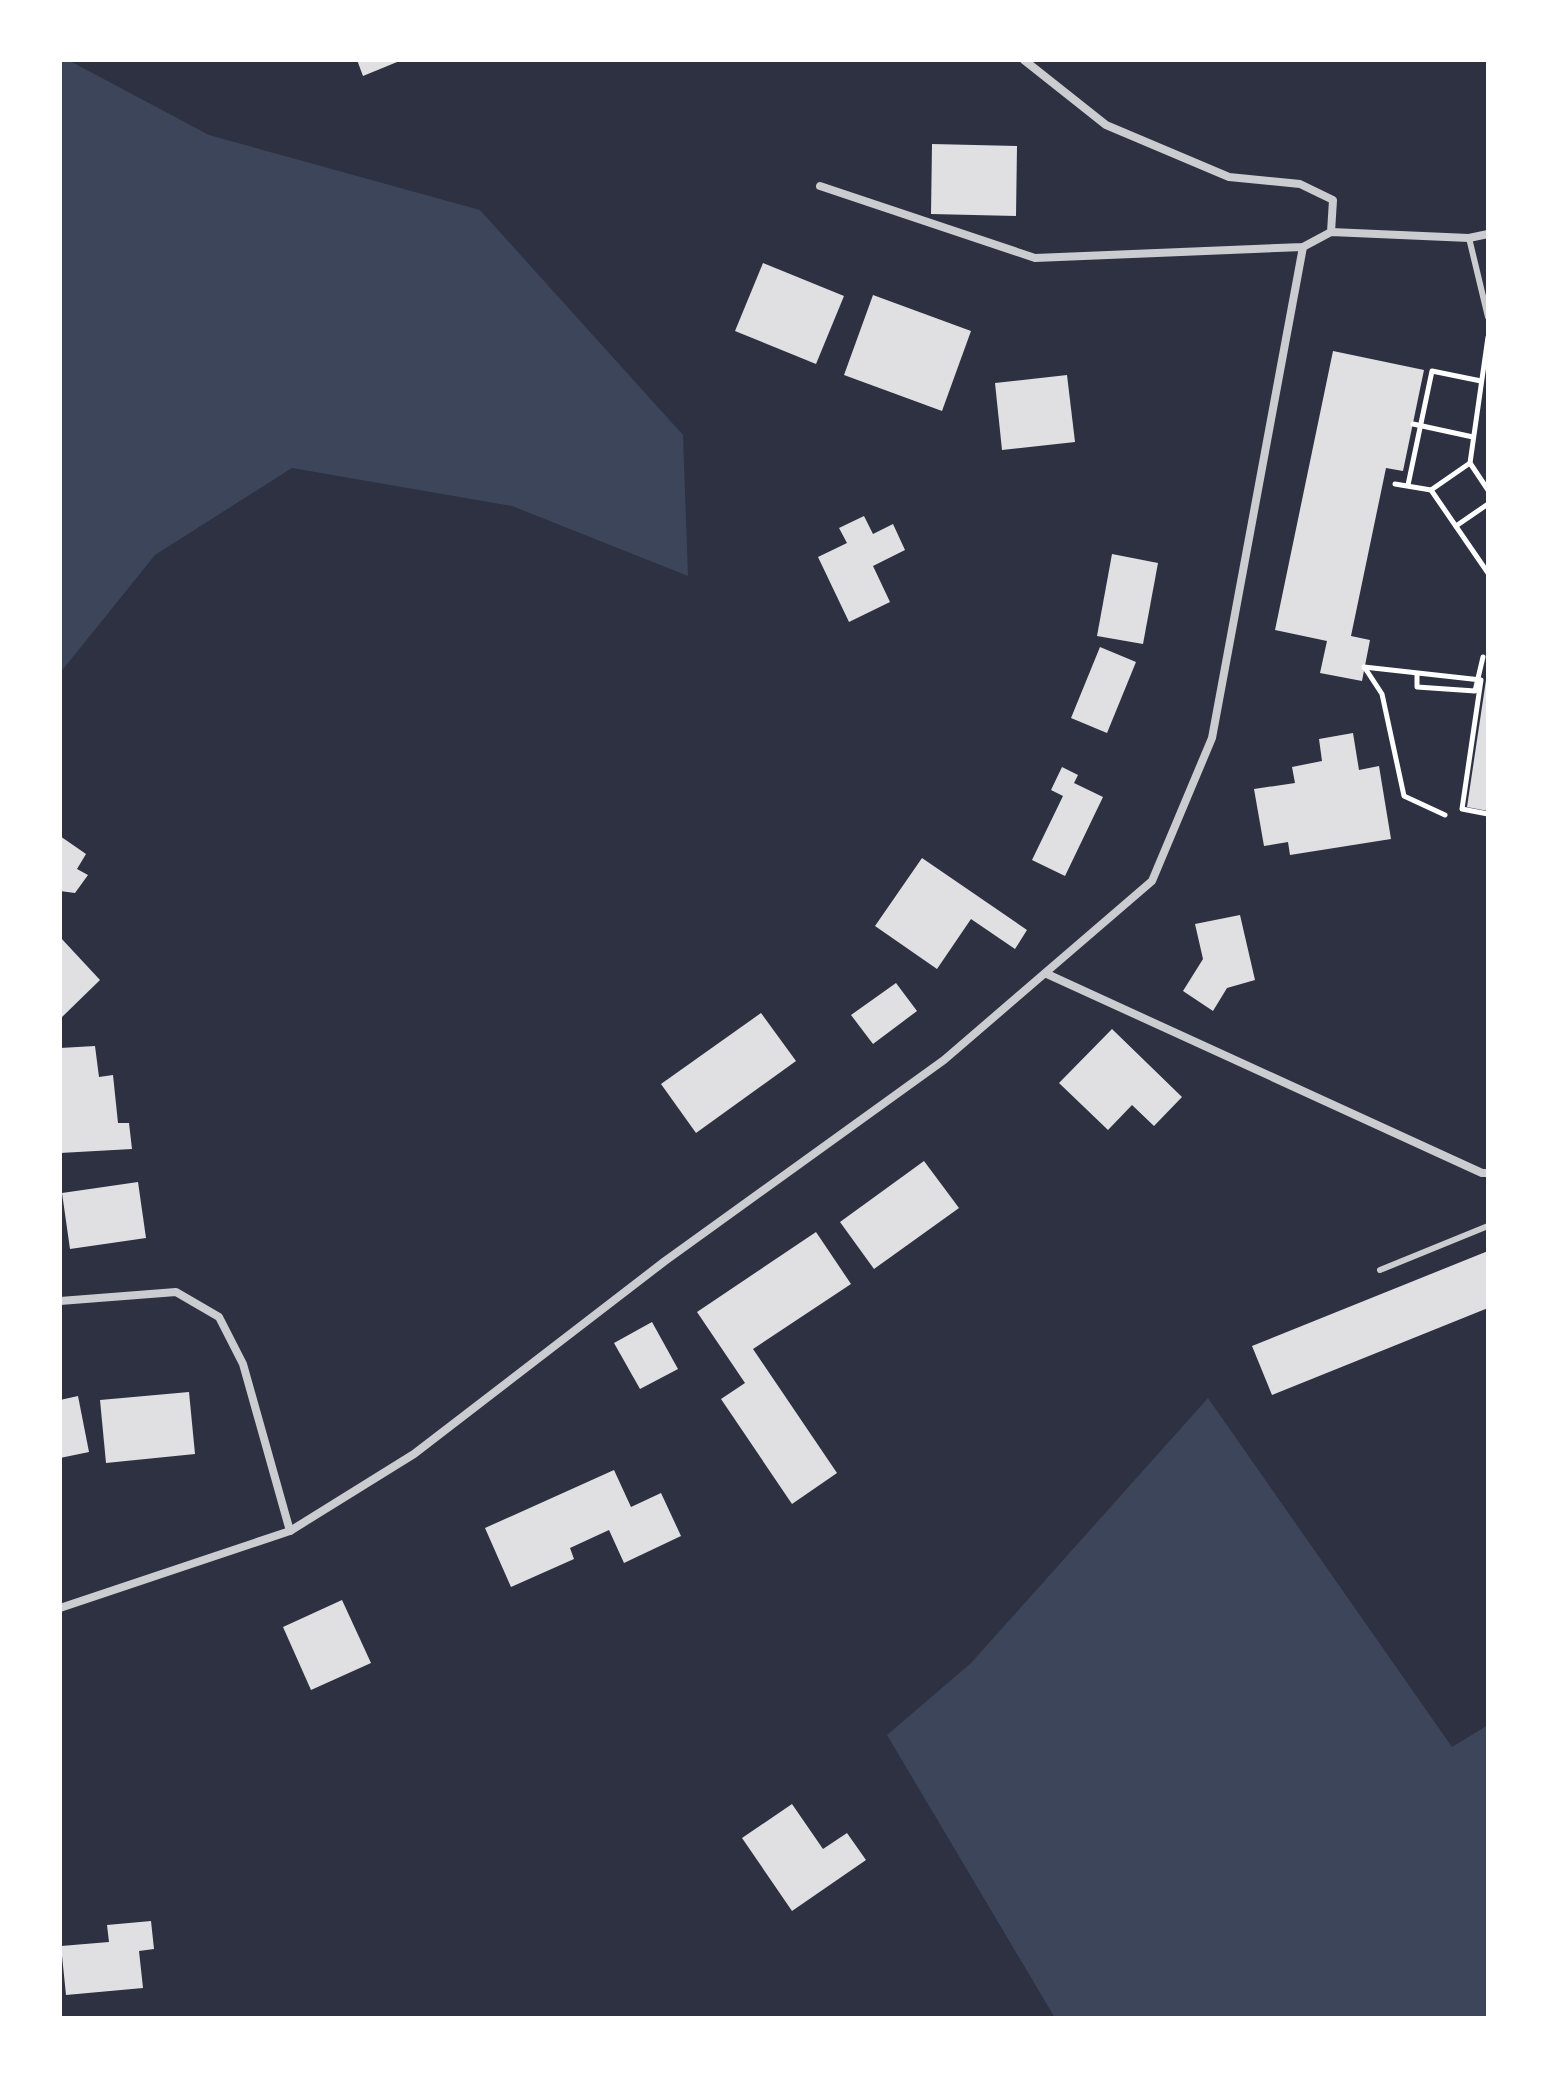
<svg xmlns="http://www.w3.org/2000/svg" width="1548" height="2078" font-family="'IBM Plex Serif',serif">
  <rect width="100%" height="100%" fill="#2d3142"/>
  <g fill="#3c4559">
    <polygon points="60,60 68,60 209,135 480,210 683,435 688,576 512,506 292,468 155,555 60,673"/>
    <polygon points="1208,1398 1452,1747 1488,1725 1488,2018 1055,2018 887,1735 971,1663"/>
  </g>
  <g fill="#e0e0e3">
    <polygon points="357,60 402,60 363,76"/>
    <polygon points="932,144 1017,146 1016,216 931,214"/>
    <polygon points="763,263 844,296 816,364 735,331"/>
    <polygon points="873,295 971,331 942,411 844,375"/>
    <polygon points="1333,351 1424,370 1403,471 1386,468 1351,636 1370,640 1362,681 1320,673 1327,641 1275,630"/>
    <polygon points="1067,375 1075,442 1002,450 995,383"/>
    <polygon points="864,516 873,534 893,524 905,550 873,566 890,602 849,622 818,557 847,543 839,528"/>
    <polygon points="1112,554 1158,563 1143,644 1097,636"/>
    <polygon points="1100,647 1136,662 1107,733 1071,718"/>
    <polygon points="1486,680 1488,680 1488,811 1467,807"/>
    <polygon points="1353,733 1359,770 1379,766 1391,839 1290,855 1288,842 1264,846 1254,789 1295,783 1292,767 1322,761 1319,739"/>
    <polygon points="1062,767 1078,775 1074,783 1103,797 1065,876 1032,860 1063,796 1051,790"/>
    <polygon points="60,836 86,854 77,869 88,875 75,893 60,891"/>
    <polygon points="922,858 1027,930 1015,949 971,919 937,969 875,926"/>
    <polygon points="1240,915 1255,980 1227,988 1213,1011 1183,991 1203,959 1195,924"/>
    <polygon points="60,937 100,980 60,1019"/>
    <polygon points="896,983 917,1011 873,1044 851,1015"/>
    <polygon points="761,1013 796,1061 696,1133 661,1084"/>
    <polygon points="1112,1029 1182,1097 1154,1126 1132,1105 1108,1130 1059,1083"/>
    <polygon points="95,1046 99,1077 113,1075 118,1123 129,1123 132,1149 60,1153 60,1048"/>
    <polygon points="924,1161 959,1208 874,1269 840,1222"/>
    <polygon points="138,1182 146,1238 70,1249 62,1193"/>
    <polygon points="816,1232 851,1284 753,1349 837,1473 792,1504 721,1399 745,1383 697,1312"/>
    <polygon points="1488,1251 1488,1308 1272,1395 1252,1346"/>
    <polygon points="652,1322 678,1369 640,1389 614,1343"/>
    <polygon points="189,1392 195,1454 106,1463 100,1400"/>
    <polygon points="78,1396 89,1452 60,1458 60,1400"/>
    <polygon points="614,1470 631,1507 661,1493 681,1536 624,1563 609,1530 570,1548 574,1559 511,1587 485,1528"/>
    <polygon points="342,1600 371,1663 311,1690 283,1627"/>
    <polygon points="792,1804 823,1849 847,1833 866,1860 792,1911 742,1838"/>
    <polygon points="151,1921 154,1949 139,1951 143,1988 66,1995 61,1946 109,1942 107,1925"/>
  </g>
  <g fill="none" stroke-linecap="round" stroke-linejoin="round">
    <g stroke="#fff" stroke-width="5">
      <polyline points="1413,424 1473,437"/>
      <polyline points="1470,463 1488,337"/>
      <polyline points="1395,484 1431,490 1488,573"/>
      <polyline points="1408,485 1432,371 1481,381"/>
      <polyline points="1431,490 1470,463 1488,490"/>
      <polyline points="1456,526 1488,504"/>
      <polyline points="1364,667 1481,680 1462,809 1488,814"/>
      <polyline points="1365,668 1382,694 1404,796 1445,815"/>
      <polyline points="1417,674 1417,687 1475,691 1483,657"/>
    </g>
    <g stroke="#caccd0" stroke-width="6">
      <polyline points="1469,238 1488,317"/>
      <polyline points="1380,1270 1488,1226"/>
    </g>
    <g stroke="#caccd0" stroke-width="8">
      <polyline points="1024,60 1106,125 1229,177 1300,184 1333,200 1331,232"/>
      <polyline points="820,186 1035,258 1303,247 1331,232 1469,238 1488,234"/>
      <polyline points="1047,974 1482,1173 1488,1173"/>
      <polyline points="60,1301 176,1292 219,1317 243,1364 290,1531"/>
      <polyline points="60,1608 290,1531 414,1454 665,1261 944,1060 1152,881 1212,738 1303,247"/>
    </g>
  </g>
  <rect width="1548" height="2078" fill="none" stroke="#ffffff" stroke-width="124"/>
</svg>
